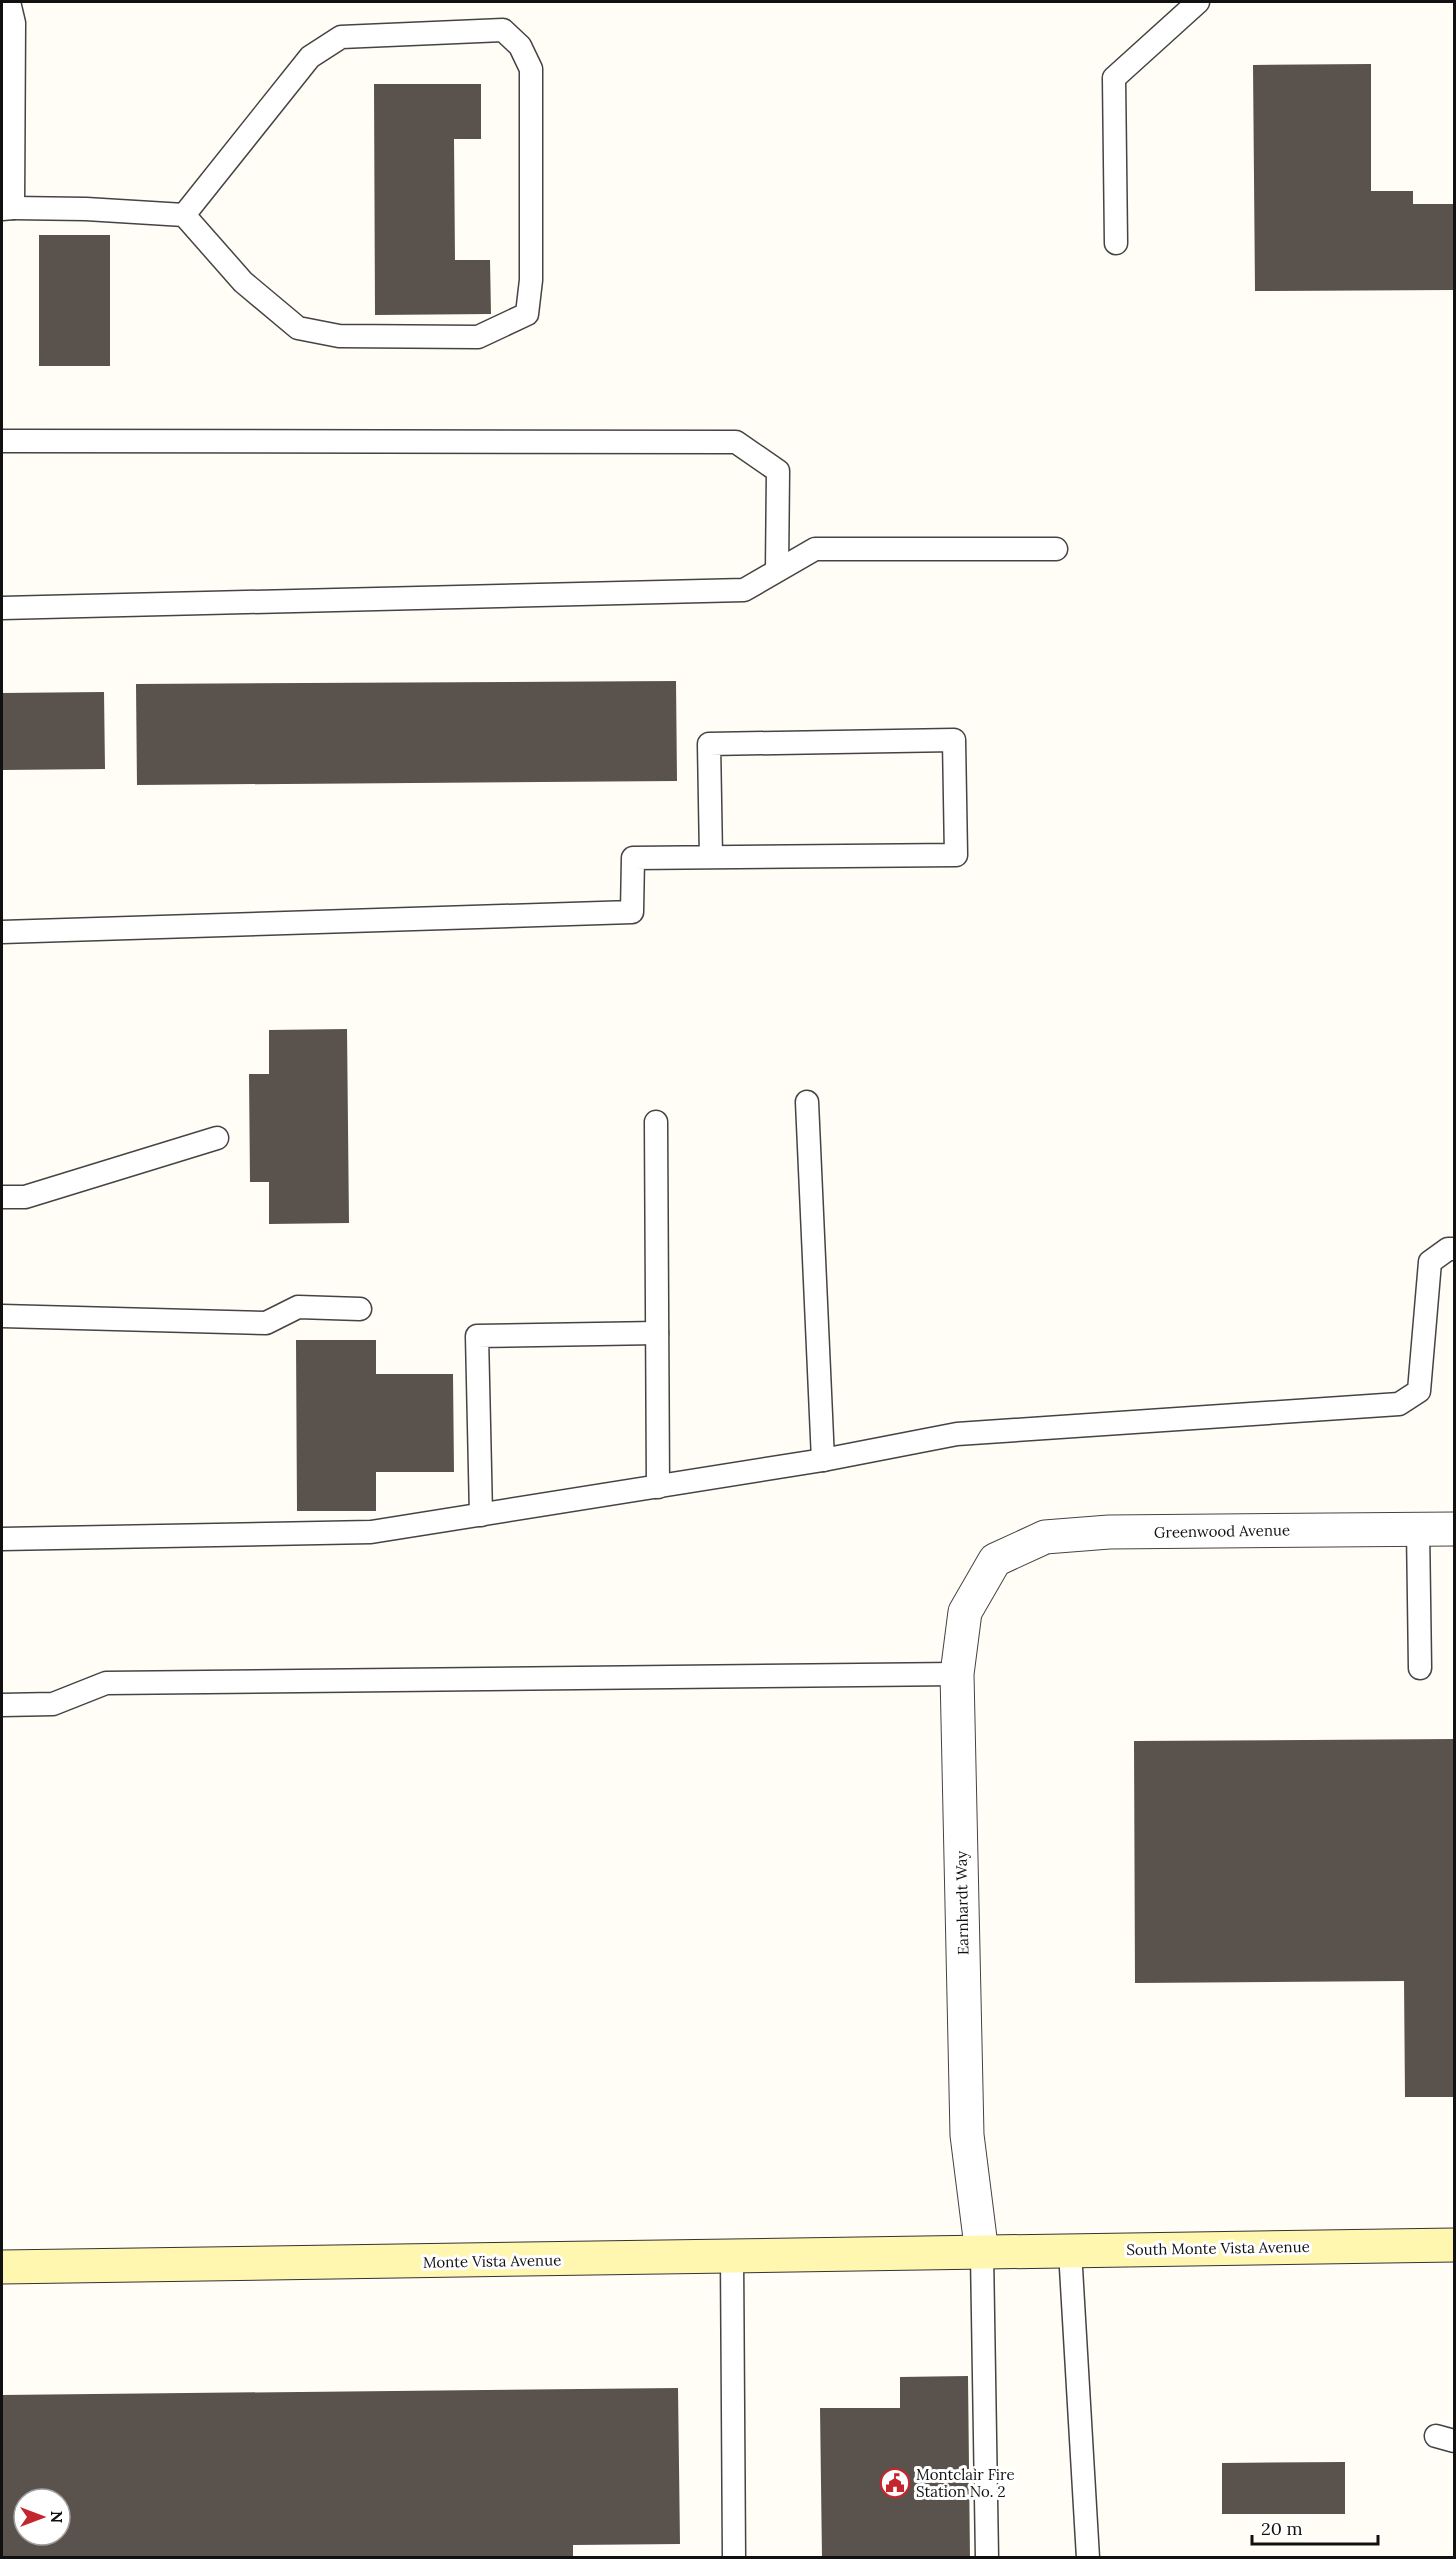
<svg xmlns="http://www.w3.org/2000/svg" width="1456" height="2559" font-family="Lora,serif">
  <rect width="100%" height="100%" fill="#fffdf5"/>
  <g fill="#5a524d" fill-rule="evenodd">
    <polygon points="1371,64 1371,191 1413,191 1413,204 1454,204 1454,290 1255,291 1253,65"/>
    <polygon points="374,84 481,84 481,139 454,139 455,260 490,260 491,314 375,315"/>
    <rect x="39" y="235" width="71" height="131"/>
    <polygon points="676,681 677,781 137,785 136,684"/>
    <polygon points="104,692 105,769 2,770 2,693"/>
    <polygon points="347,1029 349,1223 269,1224 269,1182 250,1182 249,1074 269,1074 269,1030"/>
    <polygon points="296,1340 376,1340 376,1374 453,1374 454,1472 376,1472 376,1511 297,1511"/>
    <polygon points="1454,1739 1454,2097 1405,2097 1404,1981 1135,1983 1134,1741"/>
    <polygon points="968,2376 970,2558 822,2558 820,2408 900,2408 900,2377"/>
    <path d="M678,2388L680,2544L573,2545V2558H2V2395ZM24,2499H60V2535H24Z"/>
    <polygon points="1345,2462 1345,2514 1222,2514 1222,2463"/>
  </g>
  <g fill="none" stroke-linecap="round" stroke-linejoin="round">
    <g stroke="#444" stroke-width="25">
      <g id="lane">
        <polyline points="13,208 86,209 184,215 243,282 298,328 339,336 478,337 527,314 531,280 531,69 520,46 503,30 341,37 310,57 184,215"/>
        <polyline points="2,209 13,208 14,23 9,2"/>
        <polyline points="1116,243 1114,78 1198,2"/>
        <polyline points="2,441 736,442 778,471 777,570"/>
        <polyline points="2,608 744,590 815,549 1056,549"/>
        <polyline points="2,932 632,912 633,858 956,855 954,740 709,744 711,857"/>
        <polyline points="807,1102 823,1460"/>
        <polyline points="656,1122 658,1487"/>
        <polyline points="2,1197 25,1197 217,1138"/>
        <polyline points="2,1316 266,1323 298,1307 360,1309"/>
        <polyline points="481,1515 477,1336 657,1333"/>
        <polyline points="1418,1529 1420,1668"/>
        <polyline points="2,1539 371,1532 823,1460 957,1434 1399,1404 1419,1391 1430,1262 1448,1249 1454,1249"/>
        <polyline points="2,1705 53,1704 106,1683 957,1674"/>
        <polyline points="1070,2251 1088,2558"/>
        <polyline points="982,2254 987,2558"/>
        <polyline points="732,2257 734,2558"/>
        <polyline points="1436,2436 1454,2441"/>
      </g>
    </g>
    <g stroke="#444" stroke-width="35">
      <polyline id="street" points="982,2254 967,2135 957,1674 965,1612 995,1560 1045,1537 1109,1532 1454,1529"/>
    </g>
    <g stroke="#333" stroke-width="35">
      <polyline id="secondary" points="2,2267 1454,2245"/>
    </g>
    <use href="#lane" stroke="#fff" stroke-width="22"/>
    <use href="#street" stroke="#fff" stroke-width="33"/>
    <use href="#secondary" stroke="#fff6b0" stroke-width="33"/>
  </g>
  <defs>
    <g id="civic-ring" transform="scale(1.5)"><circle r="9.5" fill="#fff" stroke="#c4262e" stroke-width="1.5"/><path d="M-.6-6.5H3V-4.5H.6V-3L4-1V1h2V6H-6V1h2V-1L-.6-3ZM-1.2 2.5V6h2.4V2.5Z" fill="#c4262e"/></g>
  </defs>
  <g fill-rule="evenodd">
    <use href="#civic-ring" x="895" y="2483"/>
  </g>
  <g text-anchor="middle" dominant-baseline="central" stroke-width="6" stroke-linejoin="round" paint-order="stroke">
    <g font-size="15" fill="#111" stroke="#fff">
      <text transform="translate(1222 1531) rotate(-1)">Greenwood Avenue</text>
      <text transform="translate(962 1903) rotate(-91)">Earnhardt Way</text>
      <text transform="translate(1218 2248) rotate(-1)">South Monte Vista Avenue</text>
      <text transform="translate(492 2261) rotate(-1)">Monte Vista Avenue</text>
    </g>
    <g font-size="15" fill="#111" stroke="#fff" text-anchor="start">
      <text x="916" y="2474">Montclair Fire<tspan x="916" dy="17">Station No. 2</tspan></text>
    </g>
  </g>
  <rect width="1456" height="2559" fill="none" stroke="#111111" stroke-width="6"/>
  <g transform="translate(42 2517) rotate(90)"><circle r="28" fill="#ffffff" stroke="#a0a0a0" stroke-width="1.5"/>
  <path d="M0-4.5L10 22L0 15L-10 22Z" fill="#c4262e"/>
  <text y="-9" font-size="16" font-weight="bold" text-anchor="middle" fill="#111111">N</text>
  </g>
  <path d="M1252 2535v9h126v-9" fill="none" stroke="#111111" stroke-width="3"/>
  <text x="1261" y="2535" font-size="18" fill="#111111" stroke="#ffffff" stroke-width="4.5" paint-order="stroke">20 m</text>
</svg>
